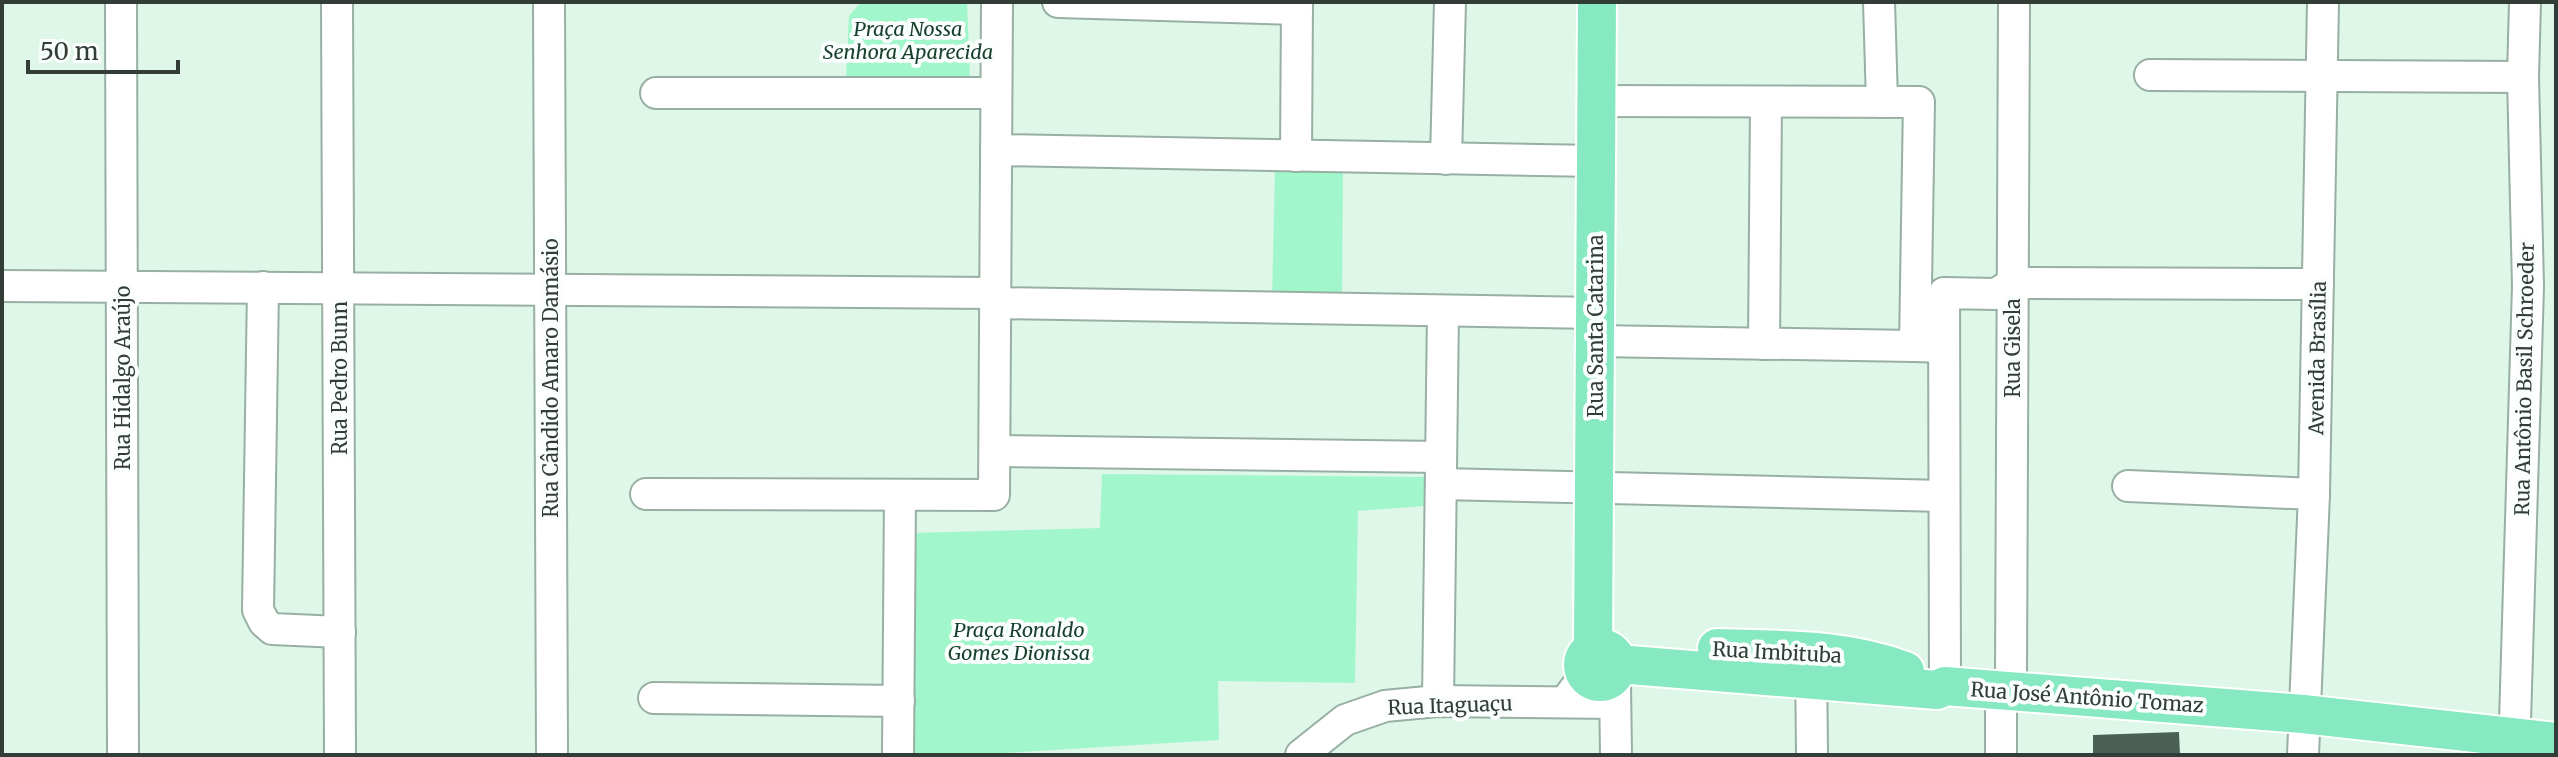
<svg xmlns="http://www.w3.org/2000/svg" width="2558" height="757" font-family="Merriweather,serif">
  <rect width="100%" height="100%" fill="#def7e9"/>
  <g fill="#a1f7cb">
    <polygon points="861,2 967,2 970,77 846,77 849,16"/>
    <polygon points="1275,167 1343,170 1342,300 1272,298"/>
    <polygon points="1102,474 1425,477 1424,506 1358,511 1355,683 1218,681 1219,740 972,755 902,755 909,533 1100,528"/>
  </g>
  <polygon fill="#4b6055" points="2179,732 2180,755 2093,755 2093,735"/>
  <g fill="none" stroke-linecap="round" stroke-linejoin="round">
    <g stroke="#98afa3" stroke-width="34">
      <g id="minor">
        <polyline points="121,2 123,755"/>
        <polyline points="337,2 340,755"/>
        <polyline points="549,2 552,755"/>
        <polyline points="1058,2 1297,9"/>
        <polyline points="1879,2 1882,102"/>
        <polyline points="2150,75 2523,77"/>
        <polyline points="656,93 996,93"/>
        <polyline points="1596,101 1919,102 1915,346 1944,347"/>
        <polyline points="996,150 1596,161"/>
        <polyline points="1296,156 1297,2"/>
        <polyline points="1446,159 1450,2"/>
        <polyline points="2,286 995,293"/>
        <polyline points="263,287 258,610 264,622 272,629 340,632"/>
        <polyline points="995,303 1595,313"/>
        <polyline points="1595,341 1915,346"/>
        <polyline points="1764,344 1766,102"/>
        <polyline points="995,451 1441,457"/>
        <polyline points="1441,484 1944,496"/>
        <polyline points="2128,486 2314,494"/>
        <polyline points="646,494 994,495 997,2"/>
        <polyline points="1811,657 1812,755"/>
        <polyline points="1615,684 1616,755"/>
        <polyline points="1945,686 1944,293 1996,294 2013,283 2318,284"/>
        <polyline points="654,698 899,701"/>
        <polyline points="1438,701 1443,311"/>
        <polyline points="1565,702 1586,674"/>
        <polyline points="898,755 900,495"/>
        <polyline points="1301,755 1345,720 1385,706 1438,701 1615,703"/>
        <polyline points="2001,755 2001,691 2011,673 2014,2"/>
        <polyline points="2303,755 2314,494 2323,2"/>
        <polyline points="2514,755 2528,286 2523,77 2525,2"/>
      </g>
    </g>
    <g stroke="#fff" stroke-width="42">
      <g id="major">
        <circle cx="1600" cy="665" r="17"/>
        <path d="M1717,648C1780,650 1845,648 1905,671"/>
        <polyline points="1593,649 1597,2"/>
        <polyline points="1618,664 1937,690 1945,686 2303,714 2556,742"/>
      </g>
    </g>
    <use href="#minor" stroke="#fff" stroke-width="30"/>
    <use href="#major" stroke="#87e9c2" stroke-width="38"/>
  </g>
  <g text-anchor="middle" dominant-baseline="central" stroke-width="8" stroke-linejoin="round" paint-order="stroke">
    <g font-size="20" font-style="italic" fill="#183f2d" stroke="#fafefc">
      <text x="908" y="28">Praça Nossa<tspan x="908" dy="23">Senhora Aparecida</tspan></text>
      <text x="1019" y="629">Praça Ronaldo<tspan x="1019" dy="23">Gomes Dionissa</tspan></text>
    </g>
    <g font-size="20" fill="#333d38" stroke="#fafefc">
      <text transform="translate(1595 326) rotate(-90)">Rua Santa Catarina</text>
      <text transform="translate(2012 348) rotate(-90)">Rua Gisela</text>
      <text transform="translate(2317 358) rotate(-89)">Avenida Brasília</text>
      <text transform="translate(122 378) rotate(-90)">Rua Hidalgo Araújo</text>
      <text transform="translate(339 378) rotate(-90)">Rua Pedro Bunn</text>
      <text transform="translate(550 378) rotate(-90)">Rua Cândido Amaro Damásio</text>
      <text transform="translate(2524 379) rotate(-89)">Rua Antônio Basil Schroeder</text>
      <text transform="translate(1777 652) rotate(3)">Rua Imbituba</text>
      <text transform="translate(2087 697) rotate(4)">Rua José Antônio Tomaz</text>
      <text transform="translate(1450 705) rotate(-2)">Rua Itaguaçu</text>
    </g>
  </g>
  <rect width="2558" height="757" fill="none" stroke="#333d38" stroke-width="8"/>
  <path d="M28 60v12h150v-12" fill="none" stroke="#333d38" stroke-width="4"/>
  <text x="40" y="60" font-size="24" fill="#333d38" stroke="#fafefc" stroke-width="6" paint-order="stroke">50 m</text>
</svg>
